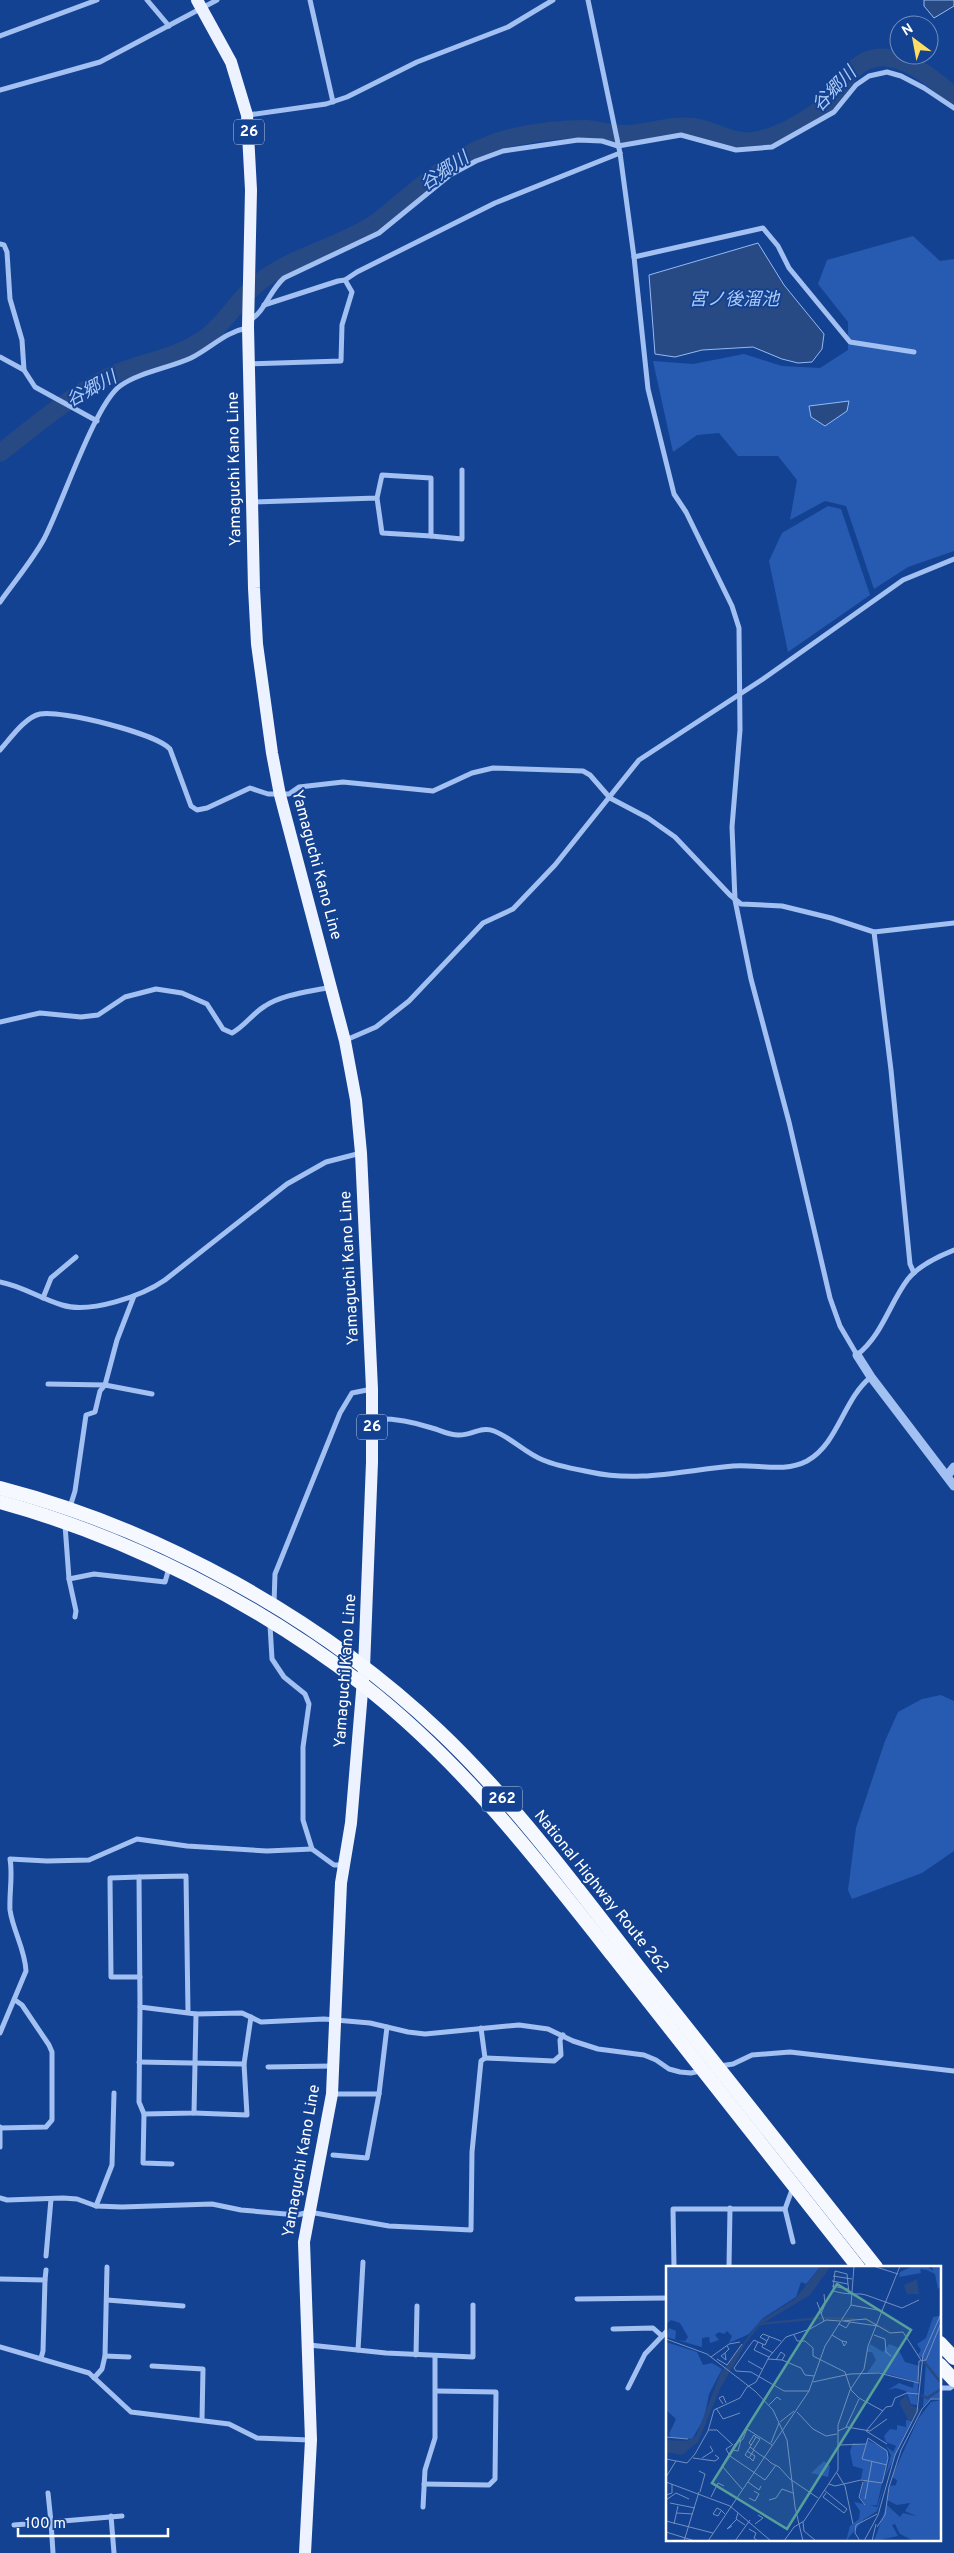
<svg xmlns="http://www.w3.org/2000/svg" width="954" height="2553" font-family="Overpass,'Noto Sans JP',sans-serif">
  <rect width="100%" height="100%" fill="#144292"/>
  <g fill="#265bb1">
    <polygon points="913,236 940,261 954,259 954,551 908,567 874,589 846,506 825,501 790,520 797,480 778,456 738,456 719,433 697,435 673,452 653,361 693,364 744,354 782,366 820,368 848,350 848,322 818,284 827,260"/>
    <polygon points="828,506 841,509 870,595 788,652 769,561 782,533"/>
    <polygon points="941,1695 954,1701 954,1851 922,1873 852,1899 848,1890 856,1828 885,1741 898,1712 922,1699"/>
  </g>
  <g fill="#274984" stroke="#94baf4">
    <polygon points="924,0 954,0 954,6 934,18 924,6"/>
    <polygon points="758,243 784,285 824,334 822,349 812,362 798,363 782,359 753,347 702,350 675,357 655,354 649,275"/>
    <polygon points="849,401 847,411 825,426 811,417 809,406"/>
  </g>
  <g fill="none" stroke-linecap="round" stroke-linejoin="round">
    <path stroke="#274984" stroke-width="18" d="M0,453C34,426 69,397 108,377C139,362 176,359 205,338C226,323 238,298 258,283C291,257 335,248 371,226C385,217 397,205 410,195C441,169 474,146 514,137C537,132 562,129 585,129C598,130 611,134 624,134C647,134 671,124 694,127C714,130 733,144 753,141C776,138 814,118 829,100C838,90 844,79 853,70C885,38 929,75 954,96"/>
    <g stroke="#a2c0f1" stroke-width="5">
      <polyline points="147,0 169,26"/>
      <polyline points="310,0 333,102"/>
      <path d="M588,0L620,153L634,257L648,389L674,494L686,512L732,606L739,628L740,730L732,827L735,900L751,979L789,1122L830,1298L840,1326L857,1355C883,1334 889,1304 908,1279C919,1265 939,1256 954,1250"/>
      <polyline points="0,36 97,0"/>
      <polyline points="0,90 100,62 217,0"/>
      <polyline points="248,115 326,104 347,97 417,62 508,27 553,0"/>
      <polyline points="0,244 4,245 7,252 10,299 22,340 24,370"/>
      <polyline points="634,257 763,228 778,246 789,268 850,342 914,352"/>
      <polyline points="345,280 357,272 495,203 620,153"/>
      <path d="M250,320C265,312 269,291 284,278L379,233L450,175L476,161L503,151L578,140L602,141L618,146L681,135L736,150L772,147L834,112L856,85L869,76L887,72L901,76L924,88L954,108"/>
      <polyline points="0,357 24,370 35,387 97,421"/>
      <polyline points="249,364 341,361 342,325 352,292 345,280 338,281 264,305"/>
      <polyline points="253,502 377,498 382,533 431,536 431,478 382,475 377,498"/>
      <polyline points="431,536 462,539 462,470"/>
      <path d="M0,602C14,582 32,561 44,539C61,507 95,404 120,386C140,372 169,368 191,358C211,348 225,332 247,328"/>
      <path d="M0,750C10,739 25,717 40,714C62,710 155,733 170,749L191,806L197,810L207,808L250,788L268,794H289L299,787L343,782L433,791L472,773L493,768L583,771L590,775L610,798L648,818L675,837L730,895L741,904L782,906L831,918L874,932L954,923"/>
      <polyline points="874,932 891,1070 910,1264 914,1273"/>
      <path d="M0,1022L40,1013L81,1017L98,1015L125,997L156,989L182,993L207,1004L223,1029L232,1033C245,1026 253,1013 265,1006C284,994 309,992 331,987"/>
      <polyline points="346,1040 376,1027 409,1001 483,923 513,909 555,865 639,760 763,679 903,580 954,559"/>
      <path d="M0,1282C22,1286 41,1299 62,1305C90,1314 142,1296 165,1280L287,1184L326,1162L361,1153"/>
      <polyline points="43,1298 51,1278 76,1257"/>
      <polyline points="48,1384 105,1385 117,1340 134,1296"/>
      <path d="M373,1419C393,1418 413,1422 432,1428C440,1430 449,1435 458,1435C470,1436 481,1426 494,1431C512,1438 525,1453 543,1460C557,1466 575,1469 590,1472C639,1483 685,1470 733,1466C758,1464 784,1473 807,1461C839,1443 843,1399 871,1377"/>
      <polyline points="70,1507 75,1491 86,1415 95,1412 100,1391 105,1385 152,1394"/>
      <polyline points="65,1525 69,1579 76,1611 75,1617"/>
      <polyline points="69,1579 94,1574 165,1582 169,1568"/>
      <polyline points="274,1603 275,1574 340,1413 352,1393 372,1389"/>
      <polyline points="270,1625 272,1659 284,1677 305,1694 309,1704 303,1747 303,1820 312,1849 334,1865 342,1865"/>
      <polyline points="139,1877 110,1878 111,1977 140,1977"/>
      <polyline points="140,2007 139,2102 144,2114 194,2113 196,2014"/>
      <polyline points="188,2012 186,1876 139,1877 140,2007 196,2014 242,2013 261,2022 324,2019 370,2023 408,2032 425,2034 519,2025 548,2029 573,2041 598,2049 644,2055 656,2060 669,2069 680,2072 691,2073 700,2071"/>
      <path d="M0,2033L26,1971C25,1949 13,1931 10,1910C9,1893 13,1876 10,1859L47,1861L89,1860L137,1839L187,1846L267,1851L312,1849"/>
      <polyline points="485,2058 554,2061 561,2055 560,2040 563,2035"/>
      <polyline points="139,2062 244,2064 247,2115 194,2113"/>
      <polyline points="244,2064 251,2017"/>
      <polyline points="720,2066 733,2064 752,2055 790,2052 954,2071"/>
      <polyline points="268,2067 333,2066"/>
      <polyline points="332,2094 379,2094 387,2027"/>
      <polyline points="144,2114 143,2163 172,2164"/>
      <polyline points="0,2127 0,2147"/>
      <polyline points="0,2128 46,2127 52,2120 52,2052 49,2045 22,2005 15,2000"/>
      <polyline points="333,2155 367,2158 379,2094"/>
      <polyline points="0,2198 7,2200 63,2198 77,2199 96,2206 122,2207 212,2204 241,2210 297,2215 309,2212 389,2226 471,2230 472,2152 481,2061 485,2058 481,2028"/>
      <polyline points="96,2206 112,2165 114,2093"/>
      <polyline points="785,2209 793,2242"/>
      <polyline points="46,2256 51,2199"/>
      <polyline points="674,2267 673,2209 785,2209 793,2187"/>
      <polyline points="729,2267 730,2208"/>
      <polyline points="0,2279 45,2280 43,2351 41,2358"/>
      <polyline points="45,2280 46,2270"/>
      <polyline points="577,2299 668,2298"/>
      <polyline points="107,2300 183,2306"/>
      <polyline points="613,2329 653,2328 662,2336"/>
      <polyline points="309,2345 386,2353 473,2357 473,2305"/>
      <polyline points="0,2347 89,2373 131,2412 229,2424 257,2438 310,2440"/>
      <polyline points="358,2350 363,2262"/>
      <polyline points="416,2355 417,2306"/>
      <polyline points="105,2356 129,2357"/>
      <polyline points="152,2366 203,2369 202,2420"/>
      <polyline points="94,2378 102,2369 105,2356 107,2267"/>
      <polyline points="628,2388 645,2354 668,2330"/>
      <polyline points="940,2388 950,2388 954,2385"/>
      <polyline points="424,2484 489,2485 495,2479 496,2392 437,2391"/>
      <polyline points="423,2507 425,2470 435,2438 435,2356"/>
      <polyline points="111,2516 114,2553"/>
      <polyline points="14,2525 51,2522 48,2493"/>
      <polyline points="53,2553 51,2522 122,2516"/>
    </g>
    <g stroke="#a2c0f1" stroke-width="9">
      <polyline points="857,1355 871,1377 954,1486"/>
      <polyline points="947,1476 954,1467"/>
    </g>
    <polyline stroke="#ecf2ff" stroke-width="12" points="197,0 231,62 247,115 251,190 248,327 254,588 257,644 272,753 280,795 345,1041 356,1100 361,1153 372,1389 372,1462 364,1668 351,1823 341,1883 332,2094 304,2242 311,2440 305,2553"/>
    <g stroke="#f6f8ff" stroke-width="14">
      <path d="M0,1488C158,1529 320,1618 439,1731C517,1805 581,1894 648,1979C724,2075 800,2170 876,2267"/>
      <path d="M0,1502C128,1537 257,1603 362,1684C460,1760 537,1859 613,1956C695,2060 776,2164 858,2267"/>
      <polyline points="940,2343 954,2358"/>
      <polyline points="940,2365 954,2380"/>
    </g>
  </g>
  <g text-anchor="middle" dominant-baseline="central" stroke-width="4" stroke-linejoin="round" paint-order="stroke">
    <g fill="#144292" stroke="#b8c6de" stroke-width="1">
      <rect x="234" y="119.5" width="30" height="25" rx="4"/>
      <rect x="357" y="1414.5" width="30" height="25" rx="4"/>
      <rect x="482" y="1786.5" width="40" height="25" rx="4"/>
    </g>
    <g font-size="15" font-weight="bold" fill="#fff">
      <text x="249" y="132">26</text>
      <text x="372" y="1427">26</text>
      <text x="502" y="1799">262</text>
    </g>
    <g font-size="16" fill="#fff" stroke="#144292">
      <text transform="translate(235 469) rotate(-91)">Yamaguchi Kano Line</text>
      <text transform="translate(316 865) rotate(75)">Yamaguchi Kano Line</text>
      <text transform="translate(350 1268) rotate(-93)">Yamaguchi Kano Line</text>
      <text transform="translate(346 1671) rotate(-86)">Yamaguchi Kano Line</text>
      <text transform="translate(601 1892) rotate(51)">National Highway Route 262</text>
      <text transform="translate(302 2161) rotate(-80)">Yamaguchi Kano Line</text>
    </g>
    <g font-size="18" font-style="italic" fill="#aecbf8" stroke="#144292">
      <text transform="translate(835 90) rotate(-46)">谷郷川</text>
      <text transform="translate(445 172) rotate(-34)">谷郷川</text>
      <text x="734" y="300">宮ノ後溜池</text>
      <text transform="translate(92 390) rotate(-29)">谷郷川</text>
    </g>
  </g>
  <g transform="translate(666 2266)">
    <rect width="275" height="275" fill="#144292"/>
    <path d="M0,0H155L140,18L135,16L130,31L97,52L83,68L63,77L66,70L61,65L58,68L53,66L49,69L53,74L44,77L43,71L36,72V81L0,71L3,62L10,65L9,74L19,75L22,71L14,57L5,54L0,58ZM247,0H261L267,5L266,0H275V21L272,23L269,8L261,4L254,3L255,7L233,11L234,6ZM275,42V132L264,133L257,141L260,96L252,89L255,84L251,78L260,72L267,51L273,50ZM0,76L31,86L37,99L46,97L56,103L43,128L38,153L26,173L5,172L3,168L10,153L0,144ZM204,78L217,86L223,78L231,81L239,96L253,100L251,139L245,138L240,125L230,122L222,124L233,117L247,122L248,115L214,106L201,107L210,94L206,86H201ZM275,134V275L246,274L234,268L229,258L226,259L232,270L208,275L221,239L234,251L237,247L250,250L239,245L244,237L231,239L221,234L224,220L230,219L231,214L226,211L252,153L265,136ZM240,154L246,155L219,211L225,189L220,180L227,186L230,180L220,176L218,170L224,163L231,164V159L240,161ZM201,174L220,183L222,192L211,239L200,240L194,231L198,214L195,213L197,203L187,200L184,185L187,177L200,179ZM158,195L164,200L162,211L145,207ZM220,213L211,245L197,254L180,275L184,260L193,253L194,245L188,236L211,241Z" fill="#265bb1"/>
    <path d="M155,0H165L144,29L94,59L80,77L54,123L32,176L16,189L0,186V174L20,175L30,170L55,106L94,55L129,33ZM251,13L253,28H241L238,19ZM240,129L245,139L254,143L246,154H242L233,136Z" fill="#274984"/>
    <path fill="none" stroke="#274984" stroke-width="2.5" d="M198,52L223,65M94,58L154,52L189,53M256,93L275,117M255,129L261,132L275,123"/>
    <path fill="none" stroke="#728ebe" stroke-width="1" d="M207,0L232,8M167,10L186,13M166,15L182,18M166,20L182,23M183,28L181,8L169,5L167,25L176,27L186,28H195L200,29L236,42L253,34M151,36L158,55M185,39L217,45M155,48L159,38L158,28M176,55L200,53L224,67L237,66L255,94M184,56L212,60M173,58L180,62L184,56L178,55M128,69L131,75H139L147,82V90L179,106L185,124L193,132L217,145M166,69L176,75L178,80L181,76L176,75M208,69L219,73L220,86L225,90M103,71L99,79L92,76L88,84L103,91M0,73L41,88L89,125L107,144L121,174L129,241L137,275M101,75L94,71L97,68L115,75M92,76L88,74L84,79L68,102L70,105L85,106L118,125H143M97,78L96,81L107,87M59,87L55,90L60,94L59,87L63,83L61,80M45,91L63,78L74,76M51,93L61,99L76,78M102,93L116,94L135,102L139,109L148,110M110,94L115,86L119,89L116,94M82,95L96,103M252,115L253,95L260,94L275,57M147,116L184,108L213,107L253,117M57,138L53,132L57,130L60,137M103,139L111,131L115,134M50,142L57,153L74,147M131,146L147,163L160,170L171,168M114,156L128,145M180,161L193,133M42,164H51L67,179M172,165L181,161L204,165L221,153M0,171L22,173M105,177L113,157M221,178L200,165L220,141L226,140L229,132L241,127L253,128M66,179L60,183L64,190L99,214L110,199M85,179L83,177L88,169L90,171M173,179L200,178M84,181L79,189L83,192L88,184M67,184L72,185L75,174M87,184L94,173L90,171L84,181L93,188L101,193L105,197L113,201L124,213L152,232M81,185L89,190L87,195L84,192M29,188L42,165L48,144L74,132L81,121L90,116L103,91L120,71L144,63L160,54L174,55M27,192L49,195L53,192L49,189M36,192L47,185L44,180M0,193L21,197L29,188M33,205L39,208L34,226M171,207L179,220L187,258M0,211L10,195M0,216L64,240L105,275M82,216L93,224L95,220M197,216L193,231L199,239M163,218L169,220L195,214L216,217L217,214L222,192L221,185L202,172L196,193L221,199M76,223L56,200L69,178L77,173L81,163L106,179M158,224L181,243L178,247L157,231L160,227M0,229L6,227V218M45,231L52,217L58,220M83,232L89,235L93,228L88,225M199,233L206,195M0,234L10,227L23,233M103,234L110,232L116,223L127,227M4,237L29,242M55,245L52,250L47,248L51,242L55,244L59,248M11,247L27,248M72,247L70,253L79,259M0,255L47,267M137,256L138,265L150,275M8,258L12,240M89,258L97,252L92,249M66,260L61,263L71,253M211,261L219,249L223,221L235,184L256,143L265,133H275M83,263L90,267L88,272L92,275M0,266L29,275M18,275L33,226M42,275L143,125L159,80L185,39L188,0M69,275L84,254M118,275L128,261L138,255L172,204V159L184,124L198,103L202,80L234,0M194,275L189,267L190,259L211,248M198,275L212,249L229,189L251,146L257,89L275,48M206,275L210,258"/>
    <path fill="#579f9a" fill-opacity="0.15" stroke="#579f9a" stroke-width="2.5" d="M171,18L245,64L121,263L46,217Z"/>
    <rect width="275" height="275" fill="none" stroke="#fff" stroke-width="2.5"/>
  </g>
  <g transform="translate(914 40) rotate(328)"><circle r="24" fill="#144292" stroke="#728ebe"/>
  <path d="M0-4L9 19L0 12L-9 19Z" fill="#ffdc62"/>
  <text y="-8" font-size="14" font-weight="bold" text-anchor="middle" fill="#ffffff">N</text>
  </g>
  <path d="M18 2528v8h150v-8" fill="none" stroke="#ffffff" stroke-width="2.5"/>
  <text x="25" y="2528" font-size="15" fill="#ffffff" stroke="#144292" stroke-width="4" paint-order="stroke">100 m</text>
</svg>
